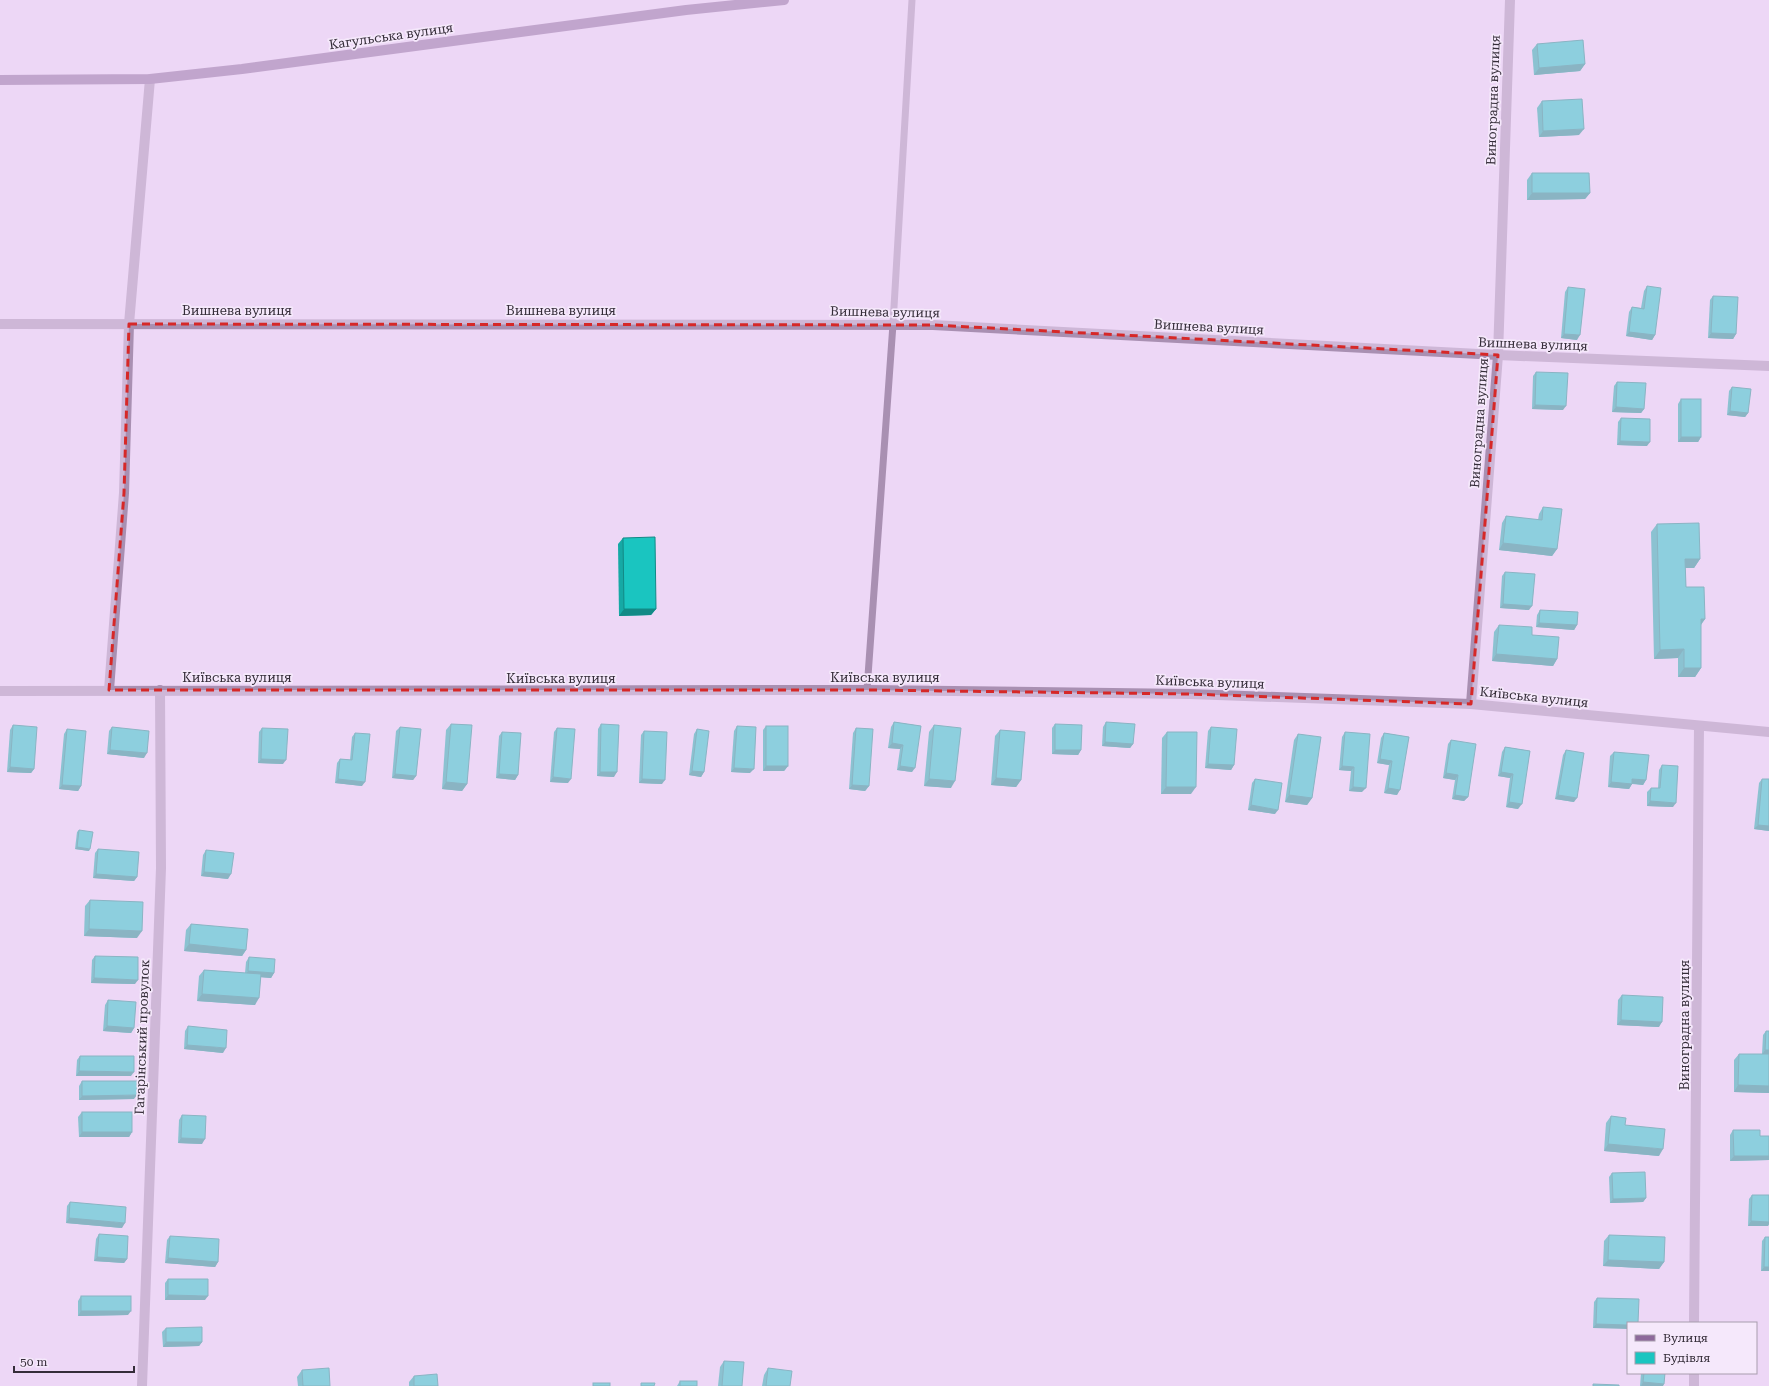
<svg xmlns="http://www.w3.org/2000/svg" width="1769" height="1386" font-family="'Roboto Serif',serif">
  <rect width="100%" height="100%" fill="#edd7f6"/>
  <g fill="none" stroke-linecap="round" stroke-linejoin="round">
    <polyline stroke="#a990b2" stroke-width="7" points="867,690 893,324 912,0"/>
    <g stroke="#a990b2" stroke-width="10">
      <polyline points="0,324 933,325 1498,355 1769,366"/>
      <polyline points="109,690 124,493 129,324 150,79"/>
      <polyline points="0,691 867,690 1190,694 1471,704 1769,732"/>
      <polyline points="1471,704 1498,355 1510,0"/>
      <polyline points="1694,1323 1699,726"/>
      <polyline points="142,1386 161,868 160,690"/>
      <polyline points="1694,1386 1694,1373"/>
    </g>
    <polyline stroke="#8d699b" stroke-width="10" points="0,80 150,79 242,69 686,10 784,0"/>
  </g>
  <g fill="#16a9a5">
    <polygon points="1537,44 1585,64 1580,71 1534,75 1532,50"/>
    <polygon points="1542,101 1579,135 1539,137 1537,108"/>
    <polygon points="1532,173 1590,193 1585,199 1527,200 1527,180"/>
    <polygon points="1647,286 1655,335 1652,340 1626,336 1629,312 1632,307 1641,308 1644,291"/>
    <polygon points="1568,287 1577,340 1561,338 1565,292"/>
    <polygon points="1713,296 1736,334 1733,339 1708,338 1710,300"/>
    <polygon points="1536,372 1563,410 1532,409 1533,376"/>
    <polygon points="1617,382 1644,409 1641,413 1612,412 1614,386"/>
    <polygon points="1732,387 1748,413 1745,417 1727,415 1729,391"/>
    <polygon points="1681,399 1701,437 1698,442 1678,442 1678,404"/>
    <polygon points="1621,418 1647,446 1617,445 1618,422"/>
    <polygon points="1543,507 1557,549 1552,556 1499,550 1502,523 1506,516 1538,520 1539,514"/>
    <polygon points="1657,524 1700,559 1694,568 1685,568 1686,587 1705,619 1701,625 1701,668 1695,677 1678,677 1678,658 1654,659 1651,532"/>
    <polygon points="623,538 656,609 651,615 619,616 618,544"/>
    <polygon points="1505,572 1529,610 1500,608 1502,576"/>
    <polygon points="1540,610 1577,625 1574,630 1536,627 1537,615"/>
    <polygon points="1499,625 1557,659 1553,666 1492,661 1494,632"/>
    <polygon points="894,722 921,726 912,772 897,770 900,749 888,748 891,727"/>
    <polygon points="1106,722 1133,744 1130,748 1102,746 1103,727"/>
    <polygon points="451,724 467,784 462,791 442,789 446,730"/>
    <polygon points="601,724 614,777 597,776 598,729"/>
    <polygon points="1055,724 1081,750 1078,755 1052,754 1052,728"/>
    <polygon points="13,725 34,769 31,773 7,772 10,730"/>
    <polygon points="934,725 951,788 924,786 929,732"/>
    <polygon points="737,726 750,773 731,772 734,731"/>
    <polygon points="766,726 788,766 784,771 763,771 763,730"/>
    <polygon points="112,727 144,758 107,754 109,731"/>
    <polygon points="400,727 416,776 413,780 392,778 396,731"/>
    <polygon points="1211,727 1234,765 1231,770 1205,768 1208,731"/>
    <polygon points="262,728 283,764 258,763 259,732"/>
    <polygon points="557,728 568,783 550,782 554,732"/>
    <polygon points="856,728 869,786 865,791 849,789 853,733"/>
    <polygon points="67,729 81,786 78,791 59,789 64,734"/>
    <polygon points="697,729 704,772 701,777 689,775 694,734"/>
    <polygon points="1000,730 1021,780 1016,787 991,785 995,736"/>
    <polygon points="644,731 662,784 639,783 641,735"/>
    <polygon points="502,732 518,775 515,780 496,778 499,736"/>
    <polygon points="1167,732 1191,794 1161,794 1162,738"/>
    <polygon points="1345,732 1362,792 1349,791 1351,771 1339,770 1342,737"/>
    <polygon points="355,733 362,786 335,783 337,763 340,759 350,760 352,737"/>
    <polygon points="1384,733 1409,737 1397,795 1384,793 1389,765 1377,763 1381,738"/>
    <polygon points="1298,734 1312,798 1307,805 1285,802 1294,740"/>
    <polygon points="1451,740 1468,797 1464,801 1452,799 1455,780 1443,778 1448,744"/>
    <polygon points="1505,747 1530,751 1518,809 1506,807 1510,778 1498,776 1502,752"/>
    <polygon points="1566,750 1574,802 1555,799 1563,755"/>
    <polygon points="1614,752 1646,780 1643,785 1632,784 1629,789 1608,787 1610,756"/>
    <polygon points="1662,765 1673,807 1647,806 1647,792 1651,788 1658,788 1659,770"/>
    <polygon points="1255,779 1275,814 1248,810 1252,783"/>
    <polygon points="1762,779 1769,779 1769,831 1754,829 1759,783"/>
    <polygon points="79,830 89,851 75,849 77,832"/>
    <polygon points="98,849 137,877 134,881 93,878 95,853"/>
    <polygon points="206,850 228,879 201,876 203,855"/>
    <polygon points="90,900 137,938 84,936 85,906"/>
    <polygon points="191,924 246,950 242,956 184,951 186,930"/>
    <polygon points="95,956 135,984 91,983 92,960"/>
    <polygon points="249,957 274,973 271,978 261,977 255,1005 197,1001 199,976 204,970 245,973 246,962"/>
    <polygon points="1622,995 1659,1027 1617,1025 1618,1000"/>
    <polygon points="108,1000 134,1028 131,1033 103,1031 105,1005"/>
    <polygon points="188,1026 223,1053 184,1049 185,1031"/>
    <polygon points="1766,1031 1769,1093 1734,1092 1734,1060 1739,1054 1762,1054 1763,1035"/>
    <polygon points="80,1056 131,1076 76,1076 77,1060"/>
    <polygon points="82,1081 134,1099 79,1100 79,1086"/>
    <polygon points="82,1112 132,1132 129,1137 79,1137 78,1117"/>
    <polygon points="182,1115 202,1144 178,1143 179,1120"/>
    <polygon points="1611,1116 1625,1125 1659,1156 1604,1151 1606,1123"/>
    <polygon points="1733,1130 1760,1136 1769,1136 1769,1160 1730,1161 1730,1135"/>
    <polygon points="1612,1173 1646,1198 1643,1202 1610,1203 1609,1177"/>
    <polygon points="1752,1195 1769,1195 1769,1224 1768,1226 1748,1226 1749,1199"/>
    <polygon points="70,1202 122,1228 66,1223 67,1206"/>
    <polygon points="99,1234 127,1259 124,1263 94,1261 96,1239"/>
    <polygon points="1609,1235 1664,1262 1659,1269 1603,1266 1604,1241"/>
    <polygon points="170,1236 218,1262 215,1267 165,1263 167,1240"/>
    <polygon points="1765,1237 1769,1271 1761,1271 1762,1241"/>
    <polygon points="168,1279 205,1300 165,1300 165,1283"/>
    <polygon points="81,1296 128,1315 78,1316 78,1301"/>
    <polygon points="1597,1298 1638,1323 1593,1328 1594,1302"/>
    <polygon points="166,1328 202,1342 199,1346 163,1347 162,1332"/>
    <polygon points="724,1361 742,1386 718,1386 720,1367"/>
    <polygon points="768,1368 790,1386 762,1386 764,1375"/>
    <polygon points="302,1370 330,1386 298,1386 297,1377"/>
    <polygon points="1641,1373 1665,1373 1663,1386 1640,1386"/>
    <polygon points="414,1376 438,1386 409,1386 409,1382"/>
    <polygon points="680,1381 697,1386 677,1386"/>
  </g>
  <g fill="#128a86">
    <polygon points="1585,64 1580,71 1534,75 1539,68"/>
    <polygon points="1584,129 1579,135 1539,137 1543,131"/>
    <polygon points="1532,193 1590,193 1585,199 1527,200"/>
    <polygon points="1629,332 1655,335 1652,340 1626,336"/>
    <polygon points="1711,333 1736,334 1733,339 1708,338"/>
    <polygon points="1564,334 1580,335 1577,340 1561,338"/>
    <polygon points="1535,405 1566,406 1563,410 1532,409"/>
    <polygon points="1616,407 1644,409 1641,413 1612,412"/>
    <polygon points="1730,411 1748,413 1745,417 1727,415"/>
    <polygon points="1681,437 1701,437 1698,442 1678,442"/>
    <polygon points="1620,441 1650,442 1647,446 1617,445"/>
    <polygon points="1503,543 1557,549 1552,556 1499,550"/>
    <polygon points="1685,559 1700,559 1694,568 1679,568"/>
    <polygon points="1503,604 1532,606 1529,610 1500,608"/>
    <polygon points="624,609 656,609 651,615 619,616"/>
    <polygon points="1701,619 1705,619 1698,628"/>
    <polygon points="1539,623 1577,625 1574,630 1536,627"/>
    <polygon points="1684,649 1678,658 1654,659 1660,650"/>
    <polygon points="1496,654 1557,659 1553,666 1492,661"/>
    <polygon points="1684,668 1701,668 1695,677 1678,677"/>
    <polygon points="1105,742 1133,744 1130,748 1102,746"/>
    <polygon points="892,743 903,745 900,749 888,748"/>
    <polygon points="110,750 147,753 144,758 107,754"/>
    <polygon points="1055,750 1081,750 1078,755 1052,754"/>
    <polygon points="261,759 286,760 283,764 258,763"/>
    <polygon points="1380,759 1392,761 1389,765 1377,763"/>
    <polygon points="1208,764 1234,765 1231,770 1205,768"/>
    <polygon points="766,766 788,766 784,771 763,771"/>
    <polygon points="900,766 915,768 912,772 897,770"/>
    <polygon points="1342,766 1354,767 1351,771 1339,770"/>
    <polygon points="10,767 34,769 31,773 7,772"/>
    <polygon points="734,768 754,769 750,773 731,772"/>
    <polygon points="692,771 704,772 701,777 689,775"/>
    <polygon points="600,772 617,772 614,777 597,776"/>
    <polygon points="1501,772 1513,774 1510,778 1498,776"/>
    <polygon points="1446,773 1458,775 1455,780 1443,778"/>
    <polygon points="395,774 416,776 413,780 392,778"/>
    <polygon points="499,774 518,775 515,780 496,778"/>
    <polygon points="553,777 571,779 568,783 550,782"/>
    <polygon points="996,778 1021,780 1016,787 991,785"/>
    <polygon points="338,779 365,782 362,786 335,783"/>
    <polygon points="642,779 665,780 662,784 639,783"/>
    <polygon points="929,779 955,781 951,788 924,786"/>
    <polygon points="1632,779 1646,780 1643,785 1629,783"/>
    <polygon points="446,782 467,784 462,791 442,789"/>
    <polygon points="1611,782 1632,784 1629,789 1608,787"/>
    <polygon points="62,785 81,786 78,791 59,789"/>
    <polygon points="852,785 869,786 865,791 849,789"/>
    <polygon points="1166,787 1196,787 1191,794 1161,794"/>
    <polygon points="1353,787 1366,788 1362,792 1349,791"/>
    <polygon points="1388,788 1400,790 1397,795 1384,793"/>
    <polygon points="1289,795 1312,798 1307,805 1285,802"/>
    <polygon points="1455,795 1468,797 1464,801 1452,799"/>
    <polygon points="1558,795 1577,798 1574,802 1555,799"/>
    <polygon points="1650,801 1676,803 1673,807 1647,806"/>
    <polygon points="1509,802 1522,804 1518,809 1506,807"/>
    <polygon points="1251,805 1278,810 1275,814 1248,810"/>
    <polygon points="1758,825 1769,826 1769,831 1754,829"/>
    <polygon points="77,847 90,849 89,851 75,849"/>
    <polygon points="204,872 231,874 228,879 201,876"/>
    <polygon points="96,874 137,877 134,881 93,878"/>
    <polygon points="89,929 142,931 137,938 84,936"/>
    <polygon points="189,944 246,950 242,956 184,951"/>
    <polygon points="248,971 274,973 271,978 245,976"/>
    <polygon points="94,978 138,980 135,984 91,983"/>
    <polygon points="202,994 259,998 255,1005 197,1001"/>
    <polygon points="1621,1020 1662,1022 1659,1027 1617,1025"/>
    <polygon points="107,1026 134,1028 131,1033 103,1031"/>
    <polygon points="187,1045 226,1048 223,1053 184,1049"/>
    <polygon points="1765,1050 1769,1050 1769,1055 1762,1055"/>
    <polygon points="79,1071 134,1072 131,1076 76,1076"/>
    <polygon points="1738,1085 1769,1086 1769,1093 1734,1092"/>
    <polygon points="137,1095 134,1099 79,1100 82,1096"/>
    <polygon points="82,1132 132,1132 129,1137 79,1137"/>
    <polygon points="181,1138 205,1139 202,1144 178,1143"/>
    <polygon points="1608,1144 1663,1149 1659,1156 1604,1151"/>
    <polygon points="1734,1156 1769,1156 1769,1160 1730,1161"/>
    <polygon points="1646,1198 1643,1202 1610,1203 1613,1199"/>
    <polygon points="69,1218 125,1223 122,1228 66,1223"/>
    <polygon points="1751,1221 1769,1222 1769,1224 1768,1226 1748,1226"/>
    <polygon points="97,1257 127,1259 124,1263 94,1261"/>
    <polygon points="168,1258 218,1262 215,1267 165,1263"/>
    <polygon points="1608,1260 1664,1262 1659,1269 1603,1266"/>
    <polygon points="1764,1267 1769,1267 1769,1271 1761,1271"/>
    <polygon points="168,1295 208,1296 205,1300 165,1300"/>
    <polygon points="81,1311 131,1311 128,1315 78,1316"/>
    <polygon points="1596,1324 1628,1325 1628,1329 1593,1328"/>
    <polygon points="166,1342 202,1342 199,1346 163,1347"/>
    <polygon points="1643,1382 1664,1384 1663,1386 1641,1386"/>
  </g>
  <g fill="#1ac5c0" stroke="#128a86">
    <polygon points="1583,40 1585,64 1539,68 1537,44"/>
    <polygon points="1582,99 1584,129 1543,131 1542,101"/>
    <polygon points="1532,173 1589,173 1590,193 1532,193"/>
    <polygon points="1647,286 1661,288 1655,335 1629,332 1632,307 1644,309"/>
    <polygon points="1568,287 1585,289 1580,335 1564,334"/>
    <polygon points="1713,296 1738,297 1736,334 1711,333"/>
    <polygon points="1536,372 1568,373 1566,406 1535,405"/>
    <polygon points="1617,382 1646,383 1644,409 1616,407"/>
    <polygon points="1732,387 1751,389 1748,413 1730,411"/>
    <rect x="1681" y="399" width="20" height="38"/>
    <polygon points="1621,418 1650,419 1650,442 1620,441"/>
    <polygon points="1543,507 1562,509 1557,549 1503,543 1506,516 1542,520"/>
    <polygon points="1699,523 1700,559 1685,559 1686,587 1704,587 1705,619 1701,619 1701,668 1684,668 1684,649 1660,650 1657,524"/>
    <polygon points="655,537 656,609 624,609 623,538"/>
    <polygon points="1505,572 1535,574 1532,606 1503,604"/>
    <polygon points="1540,610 1578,612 1577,625 1539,623"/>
    <polygon points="1499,625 1532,627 1532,635 1559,637 1557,659 1496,654"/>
    <polygon points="894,722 921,726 915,768 900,766 903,745 892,743"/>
    <polygon points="1106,722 1135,724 1133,744 1105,742"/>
    <polygon points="451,724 472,725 467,784 446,782"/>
    <polygon points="601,724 619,725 617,772 600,772"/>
    <polygon points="1055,724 1082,725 1081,750 1055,750"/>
    <polygon points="13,725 37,727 34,769 10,767"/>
    <polygon points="934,725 961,728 955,781 929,779"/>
    <polygon points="737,726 756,727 754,769 734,768"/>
    <rect x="766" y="726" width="22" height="40"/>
    <polygon points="112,727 149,731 147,753 110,750"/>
    <polygon points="400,727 421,729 416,776 395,774"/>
    <polygon points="1211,727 1237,729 1234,765 1208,764"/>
    <polygon points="262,728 288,729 286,760 261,759"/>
    <polygon points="557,728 575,729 571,779 553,777"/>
    <polygon points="856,728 873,729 869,786 852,785"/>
    <polygon points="67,729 86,731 81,786 62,785"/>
    <polygon points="697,729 709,731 704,772 692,771"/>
    <polygon points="1000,730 1025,732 1021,780 996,778"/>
    <polygon points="644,731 667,732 665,780 642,779"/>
    <polygon points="502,732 521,733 518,775 499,774"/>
    <polygon points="1167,732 1197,732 1196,787 1166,787"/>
    <polygon points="1345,732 1370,734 1366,788 1353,787 1354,767 1342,766"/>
    <polygon points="355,733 370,734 365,782 338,779 340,759 352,760"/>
    <polygon points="1384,733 1409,737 1400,790 1388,788 1392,761 1380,759"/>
    <polygon points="1298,734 1321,737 1312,798 1289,795"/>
    <polygon points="1451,740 1476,744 1468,797 1455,795 1458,775 1446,773"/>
    <polygon points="1505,747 1530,751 1522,804 1509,802 1513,774 1501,772"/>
    <polygon points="1566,750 1584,753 1577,798 1558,795"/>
    <polygon points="1614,752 1649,755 1646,780 1632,779 1632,784 1611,782"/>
    <polygon points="1662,765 1678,766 1676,803 1650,801 1651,788 1660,788"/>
    <polygon points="1255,779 1282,783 1278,810 1251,805"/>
    <polygon points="1762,779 1769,779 1769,826 1758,825"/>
    <polygon points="79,830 93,832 90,849 77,847"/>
    <polygon points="98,849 139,852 137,877 96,874"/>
    <polygon points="206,850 234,853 231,874 204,872"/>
    <polygon points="90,900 143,902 142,931 89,929"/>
    <polygon points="191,924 248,929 246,950 189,944"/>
    <polygon points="95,956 138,957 138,980 94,978"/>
    <polygon points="249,957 275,959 274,973 248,971"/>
    <polygon points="204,970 261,974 259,998 202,994"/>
    <polygon points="1622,995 1663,997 1662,1022 1621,1020"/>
    <polygon points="108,1000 136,1002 134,1028 107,1026"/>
    <polygon points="188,1026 227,1030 226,1048 187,1045"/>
    <polygon points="1766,1031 1769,1031 1769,1050 1765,1050"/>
    <polygon points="1739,1054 1769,1054 1769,1086 1738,1085"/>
    <polygon points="80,1056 134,1056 134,1072 79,1071"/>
    <polygon points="82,1081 137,1081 137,1095 82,1096"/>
    <rect x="82" y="1112" width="50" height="20"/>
    <polygon points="182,1115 206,1116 205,1139 181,1138"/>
    <polygon points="1611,1116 1626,1118 1625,1125 1665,1129 1663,1149 1608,1144"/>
    <polygon points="1733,1130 1760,1130 1760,1136 1769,1136 1769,1156 1734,1156"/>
    <polygon points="1645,1172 1646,1198 1613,1199 1612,1173"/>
    <polygon points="1752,1195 1769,1195 1769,1222 1751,1221"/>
    <polygon points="70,1202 126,1207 125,1223 69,1218"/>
    <polygon points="99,1234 128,1236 127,1259 97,1257"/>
    <polygon points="1609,1235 1665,1237 1664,1262 1608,1260"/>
    <polygon points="170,1236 219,1239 218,1262 168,1258"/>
    <polygon points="1765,1237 1769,1237 1769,1267 1764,1267"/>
    <polygon points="168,1279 208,1279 208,1296 168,1295"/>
    <rect x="81" y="1296" width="50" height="15"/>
    <polygon points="1597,1298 1639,1299 1638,1323 1628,1323 1628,1325 1596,1324"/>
    <polygon points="202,1327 202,1342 166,1342 166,1328"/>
    <polygon points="724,1361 744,1362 742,1386 722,1386"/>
    <polygon points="329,1368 330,1386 303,1386 302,1370"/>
    <polygon points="768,1368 792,1371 790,1386 766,1386"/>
    <polygon points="1644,1373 1665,1373 1664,1384 1643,1382"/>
    <polygon points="437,1374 438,1386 414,1386 414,1376"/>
    <rect x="680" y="1381" width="17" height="5"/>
    <rect x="593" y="1383" width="17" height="3"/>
    <polygon points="641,1383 655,1383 654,1386 641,1386"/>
    <polygon points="1593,1384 1619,1385 1619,1386 1593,1386"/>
  </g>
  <path d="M0 0H1769V1386H0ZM129,324L933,325L1498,355L1471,704L1190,694L867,690H109L124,493Z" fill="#edd7f6" fill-opacity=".55" fill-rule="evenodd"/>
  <path fill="none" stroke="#d62828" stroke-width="3" stroke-dasharray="8 5" stroke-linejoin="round" d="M129,324L933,325L1498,355L1471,704L1190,694L867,690H109L124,493Z"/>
  <g text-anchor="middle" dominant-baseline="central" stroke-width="3.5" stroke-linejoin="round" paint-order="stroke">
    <g font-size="13" fill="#352d39" stroke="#f5e8fb">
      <text transform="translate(391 36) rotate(-8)">Кагульська вулиця</text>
      <text transform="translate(1493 100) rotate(-88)">Виноградна вулиця</text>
      <text x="237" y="310">Вишнева вулиця</text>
      <text x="561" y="310">Вишнева вулиця</text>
      <text transform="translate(885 312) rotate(1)">Вишнева вулиця</text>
      <text transform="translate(1209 327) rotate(3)">Вишнева вулиця</text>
      <text transform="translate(1533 344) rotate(2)">Вишнева вулиця</text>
      <text transform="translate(1479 423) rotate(-86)">Виноградна вулиця</text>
      <text x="237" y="677">Київська вулиця</text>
      <text x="885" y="677">Київська вулиця</text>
      <text x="561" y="678">Київська вулиця</text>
      <text transform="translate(1210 682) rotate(2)">Київська вулиця</text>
      <text transform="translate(1534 697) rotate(6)">Київська вулиця</text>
      <text transform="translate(1684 1025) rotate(-90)">Виноградна вулиця</text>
      <text transform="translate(142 1037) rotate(-88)">Гагарінський провулок</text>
    </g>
  </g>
  <rect x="1627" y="1322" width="130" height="52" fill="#f5e8fb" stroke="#a89dad"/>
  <rect x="1635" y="1335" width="20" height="6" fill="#8d699b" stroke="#a89dad"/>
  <text x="1663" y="1342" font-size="12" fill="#352d39">Вулиця</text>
  <rect x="1635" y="1352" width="20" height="12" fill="#1ac5c0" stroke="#a89dad"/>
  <text x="1663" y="1362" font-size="12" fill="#352d39">Будівля</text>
  <path d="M14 1366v6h120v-6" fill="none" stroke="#352d39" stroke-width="2"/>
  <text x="20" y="1366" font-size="12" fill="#352d39" stroke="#f5e8fb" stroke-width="3" paint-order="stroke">50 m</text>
</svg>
